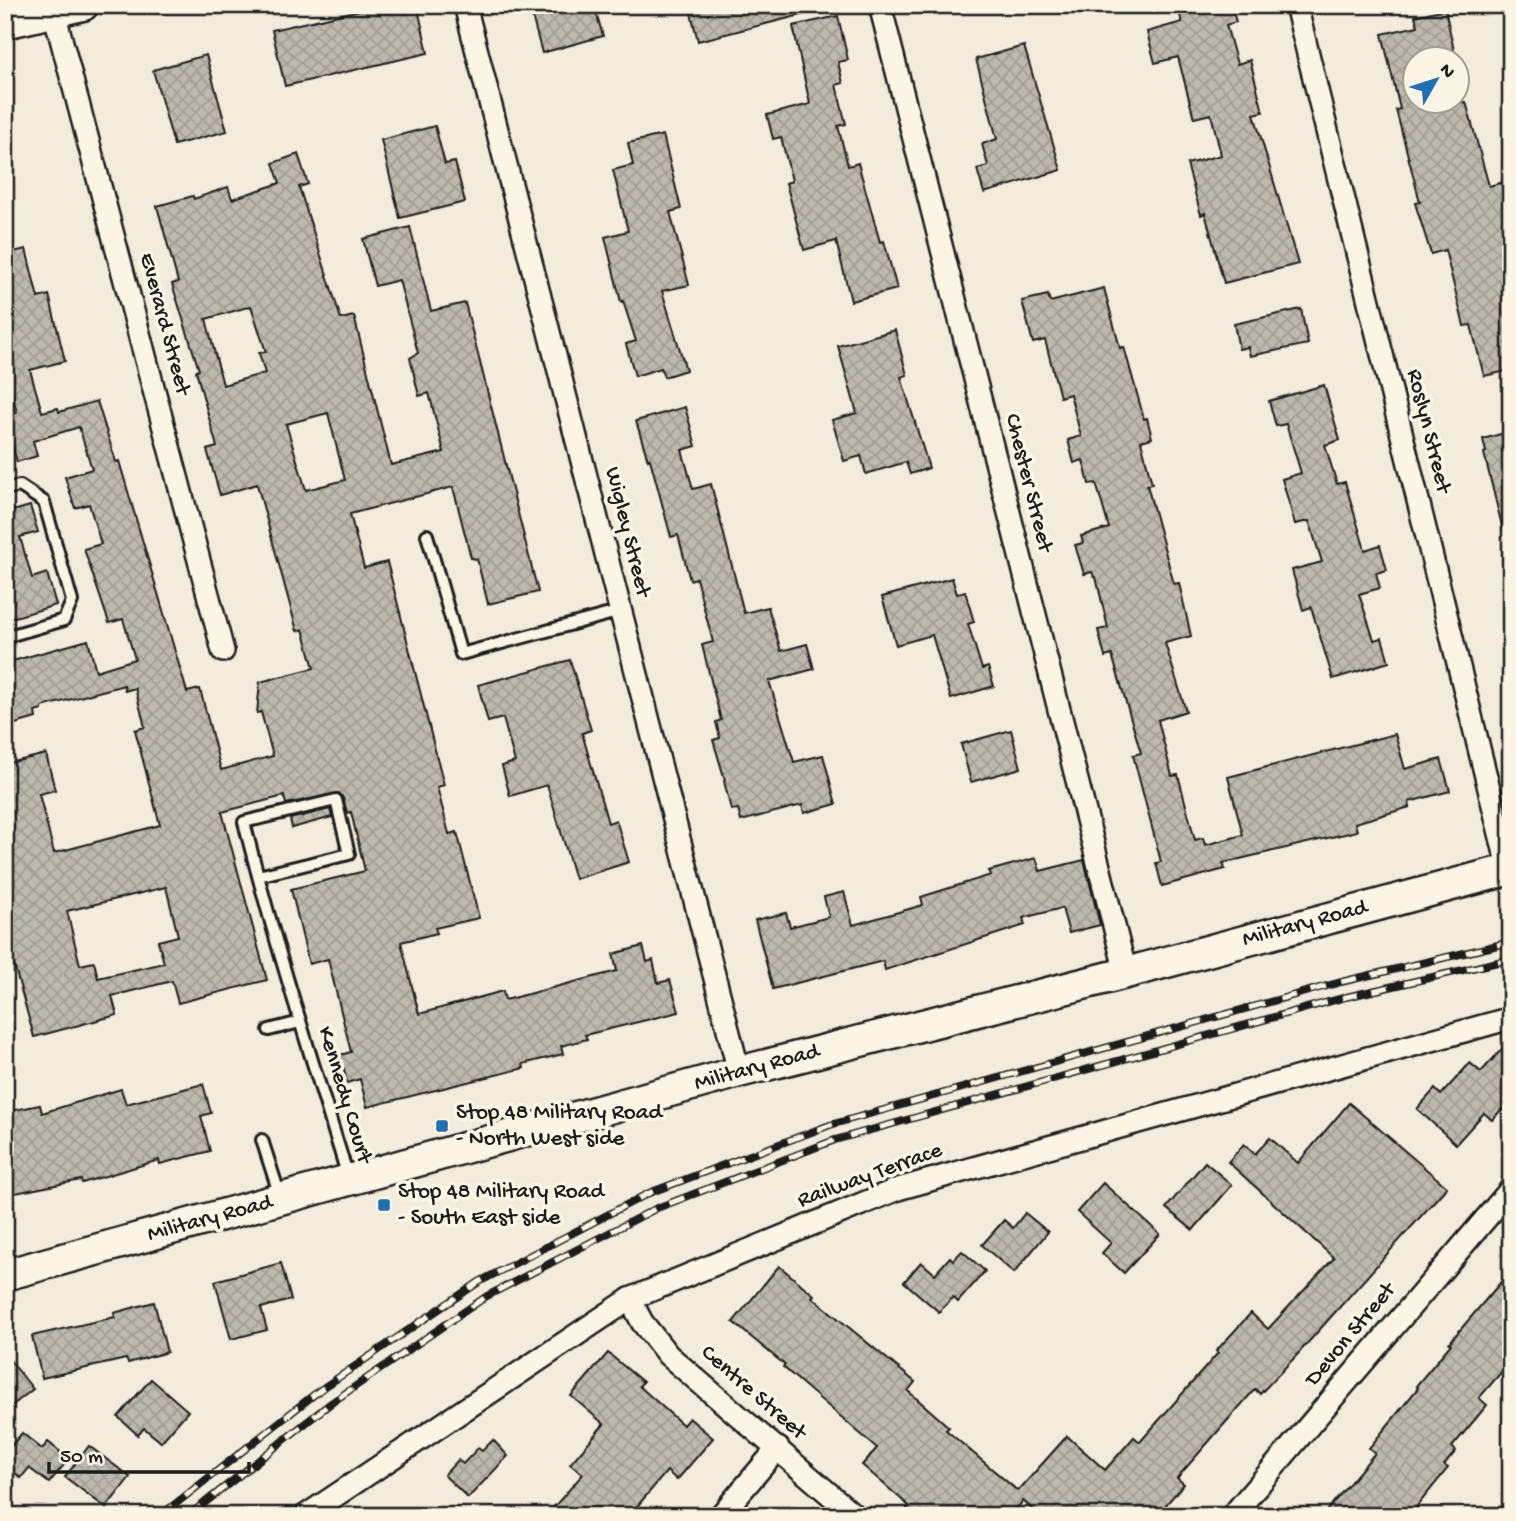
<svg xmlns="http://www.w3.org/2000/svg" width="1516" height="1521" font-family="'Gochi Hand',sans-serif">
  <defs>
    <pattern id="building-cross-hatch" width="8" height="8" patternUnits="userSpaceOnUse" patternTransform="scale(1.75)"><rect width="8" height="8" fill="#beb9ae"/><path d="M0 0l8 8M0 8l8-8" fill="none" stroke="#a39e95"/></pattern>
  </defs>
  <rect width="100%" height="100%" fill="#f3ecdd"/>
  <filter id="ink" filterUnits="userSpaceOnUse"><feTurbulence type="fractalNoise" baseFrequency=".0143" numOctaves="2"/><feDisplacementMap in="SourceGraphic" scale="14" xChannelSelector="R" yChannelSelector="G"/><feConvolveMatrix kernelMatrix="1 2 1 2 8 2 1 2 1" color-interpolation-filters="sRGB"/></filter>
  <g filter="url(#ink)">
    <g fill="url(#building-cross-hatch)" stroke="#1c1c1c" stroke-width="2" fill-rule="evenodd">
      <polygon points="382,5 417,5 428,53 285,86 272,30"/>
      <polygon points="529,5 594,5 603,36 542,53"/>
      <polygon points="689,5 808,5 809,13 698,41"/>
      <polygon points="1177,5 1231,5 1236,22 1226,25 1237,64 1250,60 1263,112 1254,114 1298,264 1224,283 1205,213 1201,215 1187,164 1221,155 1211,114 1194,118 1178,57 1155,63 1147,32 1182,22"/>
      <polygon points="1445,9 1456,60 1415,60 1415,102 1466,102 1489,186 1511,180 1511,370 1484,376 1471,325 1464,326 1445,250 1431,254 1415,203 1420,202 1396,110 1400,109 1382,34 1418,26 1415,16"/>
      <polygon points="838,16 848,60 838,62 843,83 836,85 846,124 838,126 848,166 858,163 880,242 884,241 897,289 851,301 836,241 804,250 786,183 792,181 781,137 773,139 767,115 810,104 793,26"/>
      <polygon points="1024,46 1061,170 984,193 977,169 988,166 982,144 997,139 976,59"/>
      <polygon points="206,55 227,131 174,145 153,70"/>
      <polygon points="435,126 445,164 455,162 465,202 400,218 381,140"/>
      <polygon points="663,135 681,209 670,212 689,285 662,291 686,370 664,377 661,368 635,376 626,344 636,341 623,301 621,302 605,237 628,231 613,170 633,165 628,143"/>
      <path d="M298,154L308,184L299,187L341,319L354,316L391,465L444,452L429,393L419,396L410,358L418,353L399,280L375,286L363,239L410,227L431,311L465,303L538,592L488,604L477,559L471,558L453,487L350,514L364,568L387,562L444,785L437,787L449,834L457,832L479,918L435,928L437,933L401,942L419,1014L503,991L505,1000L617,971L613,954L643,946L647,962L653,960L658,983L670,980L679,1012L585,1035L587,1039L561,1046L563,1054L523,1064L524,1068L367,1107L360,1079L347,1083L340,1055L351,1052L328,959L309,964L291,889L365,871L351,812L347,813L343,798L339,793L286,804L284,796L222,812L267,980L178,1003L172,981L112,996L117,1015L34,1037L5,932V764L46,754L55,790L39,794L54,853L160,825L135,730L145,727L135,688L125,691L124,685L42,707V710L35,712L36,718L5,727V663L88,640L96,671L135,659L123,619L109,623L84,549L101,544L89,504L75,508L65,477L92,469L79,427L33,441L37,456L17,462L5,421V416L17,413L5,365V254L26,249L38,298L49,295L65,361L30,370L42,412L58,408L59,412L97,401L116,462L119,461L187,692L200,689L221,770L273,756L261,712L257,713L260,682L314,668L303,629L297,631L257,484L220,495L207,450L217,447L196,371L199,370L172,284L178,282L157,206L193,196L194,199L228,187L232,199L280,183L273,163ZM251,306L266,352L259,353L265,373L223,385L206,319ZM328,413L345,480L306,490L286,424ZM166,887L178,936L158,941L164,963L98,978L94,962L80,965L67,911Z"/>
      <polygon points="1104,288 1120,348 1124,347 1144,419 1147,418 1152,438 1141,441 1152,484 1147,485 1174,584 1179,583 1191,636 1165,643 1186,711 1158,720 1172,776 1178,775 1195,840 1203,838 1205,845 1243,835 1228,777 1395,734 1405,769 1441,759 1450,791 1409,802 1410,807 1355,823 1357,831 1223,863 1225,869 1162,886 1156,863 1161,862 1133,755 1141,753 1112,655 1105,657 1098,630 1108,628 1096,577 1094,577 1092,572 1084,574 1075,545 1083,543 1081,536 1109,528 1096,483 1089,484 1083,460 1074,463 1068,440 1081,436 1070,394 1060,397 1045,340 1033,343 1022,301 1048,295 1050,302"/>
      <polygon points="1301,309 1308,344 1250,356 1248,347 1239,349 1234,324"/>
      <polygon points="895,330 907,375 901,377 929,468 910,474 906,462 866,474 861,456 844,461 832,420 857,413 838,346"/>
      <polygon points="1324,385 1340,440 1325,445 1337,484 1345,482 1365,550 1380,545 1387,570 1376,573 1380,588 1359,594 1374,640 1382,638 1389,662 1333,679 1311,607 1303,610 1292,570 1322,562 1309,521 1295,524 1282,479 1301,473 1286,424 1276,426 1269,401"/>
      <polygon points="685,407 696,446 682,450 693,489 711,484 744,613 768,607 781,651 807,644 814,669 769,681 794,762 823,755 836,804 804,813 802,805 741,821 738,809 731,810 724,781 725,780 713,740 720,738 716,722 721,720 702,645 713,642 696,578 690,580 678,535 671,537 650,459 648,460 636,421"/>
      <polygon points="1511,431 1511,529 1503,530 1484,453 1486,452 1483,439"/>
      <polygon points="11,505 13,511 30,506 38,532 20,537 32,578 47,573 56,605 5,620 5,506"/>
      <polygon points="952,578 957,594 965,591 974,622 968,624 982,669 988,667 994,686 951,699 932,635 896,645 882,597"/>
      <polygon points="570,660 591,730 582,733 608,823 616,820 629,862 575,879 547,785 510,796 502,766 515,762 503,718 488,722 478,685"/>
      <polygon points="1011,730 1021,768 971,782 961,744"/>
      <polygon points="330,809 332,817 292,828 290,819"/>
      <polygon points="1036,858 1040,871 1084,860 1100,925 1069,933 1062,908 1023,918 1025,925 885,970 883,961 773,989 755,920 786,913 790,927 829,917 824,897 844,892 853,925 923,905 921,897 991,875 989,871"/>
      <polygon points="1511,1039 1511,1099 1492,1120 1484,1113 1456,1144 1417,1109 1435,1089 1441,1095 1470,1063 1481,1072"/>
      <polygon points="203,1084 211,1113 201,1116 210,1151 160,1164 159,1160 82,1183 81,1180 5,1195 5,1112 40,1105 42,1113 121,1089 126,1104"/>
      <polygon points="1349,1103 1447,1187 1296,1356 1260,1394 1255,1389 1177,1478 1184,1484 1156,1516 1040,1516 1023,1501 1010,1516 902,1516 909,1506 862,1465 877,1448 783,1367 785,1365 733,1322 779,1266 814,1295 812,1297 915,1382 908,1391 949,1427 946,1430 1018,1491 1067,1436 1105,1470 1134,1437 1140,1442 1218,1353 1216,1351 1251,1313 1268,1329 1334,1258 1228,1162 1244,1144 1255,1154 1270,1138 1298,1163"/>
      <polygon points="1205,1162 1232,1185 1193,1230 1166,1208"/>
      <polygon points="1103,1183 1160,1234 1124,1273 1102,1253 1111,1243 1077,1212"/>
      <polygon points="1025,1213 1048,1232 1014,1273 982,1245 1004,1220 1013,1228"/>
      <polygon points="962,1251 985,1271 958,1302 953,1297 939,1312 904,1282 921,1262 935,1274 950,1257 953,1260"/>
      <polygon points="281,1263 291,1300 261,1308 267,1330 231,1339 215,1281"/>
      <polygon points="1511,1270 1511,1361 1479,1398 1487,1405 1452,1447 1456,1451 1444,1465 1448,1468 1409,1516 1322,1516 1375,1453 1369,1448 1418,1388 1416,1386 1451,1344 1449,1343"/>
      <polygon points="154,1302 167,1352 128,1363 126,1359 42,1378 32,1336 115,1317 114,1313"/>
      <polygon points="608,1353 643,1382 639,1386 683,1425 689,1418 713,1438 677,1480 667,1471 629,1516 546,1516 583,1474 570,1464 604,1424 571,1396"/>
      <polygon points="5,1354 33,1389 5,1411"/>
      <polygon points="151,1379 188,1411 161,1442 144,1428 138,1435 118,1417"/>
      <polygon points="22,1433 42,1449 48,1442 69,1459 49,1483 29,1468 21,1478 5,1465 5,1453"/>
      <polygon points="493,1440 508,1456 468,1498 444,1475 458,1460 463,1464 478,1448 482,1451"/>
      <polygon points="89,1446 130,1477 106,1508 65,1477"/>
    </g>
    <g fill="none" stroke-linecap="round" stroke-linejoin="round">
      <g stroke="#1c1c1c" stroke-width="16">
        <g id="lane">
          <polyline points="5,489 20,486 44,502 72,601 64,620 5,637"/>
          <polyline points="427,535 461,654 621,611"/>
          <path d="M258,876L349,854L336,800L244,822C274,942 312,1059 348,1177"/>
          <polyline points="269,1030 300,1022"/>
          <polyline points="262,1140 280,1196"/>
        </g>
      </g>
      <g stroke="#1c1c1c" stroke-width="26">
        <g id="street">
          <polyline points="465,5 739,1072"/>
          <polyline points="880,5 1126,973"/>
          <polyline points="1296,5 1509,870"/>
          <polyline points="54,12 223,651"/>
          <polyline points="630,1299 642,1322 668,1355 855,1516"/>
          <polyline points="305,1516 630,1299 898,1189 1511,1018"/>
          <polyline points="720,1516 778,1448"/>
          <polyline points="1232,1516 1511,1189"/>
        </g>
      </g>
      <g stroke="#1c1c1c" stroke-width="35">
        <g id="secondary">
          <polyline points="5,23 83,5"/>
          <polyline points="5,1275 739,1072 1126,973 1511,869"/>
        </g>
      </g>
      <use href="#lane" stroke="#fcf5e5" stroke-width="10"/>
      <use href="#street" stroke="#fcf5e5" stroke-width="21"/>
      <use href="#secondary" stroke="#fcf5e5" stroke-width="30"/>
      <g stroke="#1c1c1c" stroke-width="8">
        <g id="rail">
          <polyline points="160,1516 320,1390 479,1282 649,1193 830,1125 1341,982 1511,942"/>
          <polyline points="188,1516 331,1403 487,1296 657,1208 835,1140 1346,997 1511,959"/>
        </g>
      </g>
      <use href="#rail" stroke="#fcf5e5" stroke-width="5" stroke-dasharray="16" stroke-linecap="butt"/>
    </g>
  </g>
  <g fill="#1f6fb2" stroke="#fcf5e5" stroke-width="2.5">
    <rect x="435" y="1119" width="14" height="14" rx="3.5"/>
    <rect x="377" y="1198" width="14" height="14" rx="3.5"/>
  </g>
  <g text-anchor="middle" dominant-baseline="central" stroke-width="7" stroke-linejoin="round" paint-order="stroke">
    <g font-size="23" fill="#1c1c1c" stroke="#fcf5e5">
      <text transform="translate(164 324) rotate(75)">Everard Street</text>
      <text transform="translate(1428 431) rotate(76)">Roslyn Street</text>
      <text transform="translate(1028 483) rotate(76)">Chester Street</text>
      <text transform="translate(627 532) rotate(76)">Wigley Street</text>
      <text transform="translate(1305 924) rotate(-15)">Military Road</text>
      <text transform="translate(757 1068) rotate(-15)">Military Road</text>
      <text transform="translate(344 1095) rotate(73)">Kennedy Court</text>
      <text transform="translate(870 1176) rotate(-20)">Railway Terrace</text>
      <text transform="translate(210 1219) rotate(-15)">Military Road</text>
      <text transform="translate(1351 1335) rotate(-50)">Devon Street</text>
      <text transform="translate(753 1393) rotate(41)">Centre Street</text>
    </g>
    <g font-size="23" fill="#1c1c1c" stroke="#fcf5e5" text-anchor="start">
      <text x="456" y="1113">Stop 48 Military Road<tspan x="456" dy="26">- North West side</tspan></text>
      <text x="398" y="1192">Stop 48 Military Road<tspan x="398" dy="26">- South East side</tspan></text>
    </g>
  </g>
  <rect width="1516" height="1521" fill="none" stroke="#fcf5e5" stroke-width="28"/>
  <rect x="14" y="14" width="1488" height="1493" fill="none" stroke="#1c1c1c" stroke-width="2.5" filter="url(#ink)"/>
  <g transform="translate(1436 80) rotate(51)"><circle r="33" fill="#fcf5e5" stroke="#a29e95" stroke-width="2"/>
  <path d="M0-5L12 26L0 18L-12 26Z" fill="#1f6fb2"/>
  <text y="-10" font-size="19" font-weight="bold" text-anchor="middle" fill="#1c1c1c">N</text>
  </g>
  <path d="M49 1462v10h200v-10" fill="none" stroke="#1c1c1c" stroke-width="3.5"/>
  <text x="60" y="1462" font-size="21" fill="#1c1c1c" stroke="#fcf5e5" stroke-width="5" paint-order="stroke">50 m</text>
</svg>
